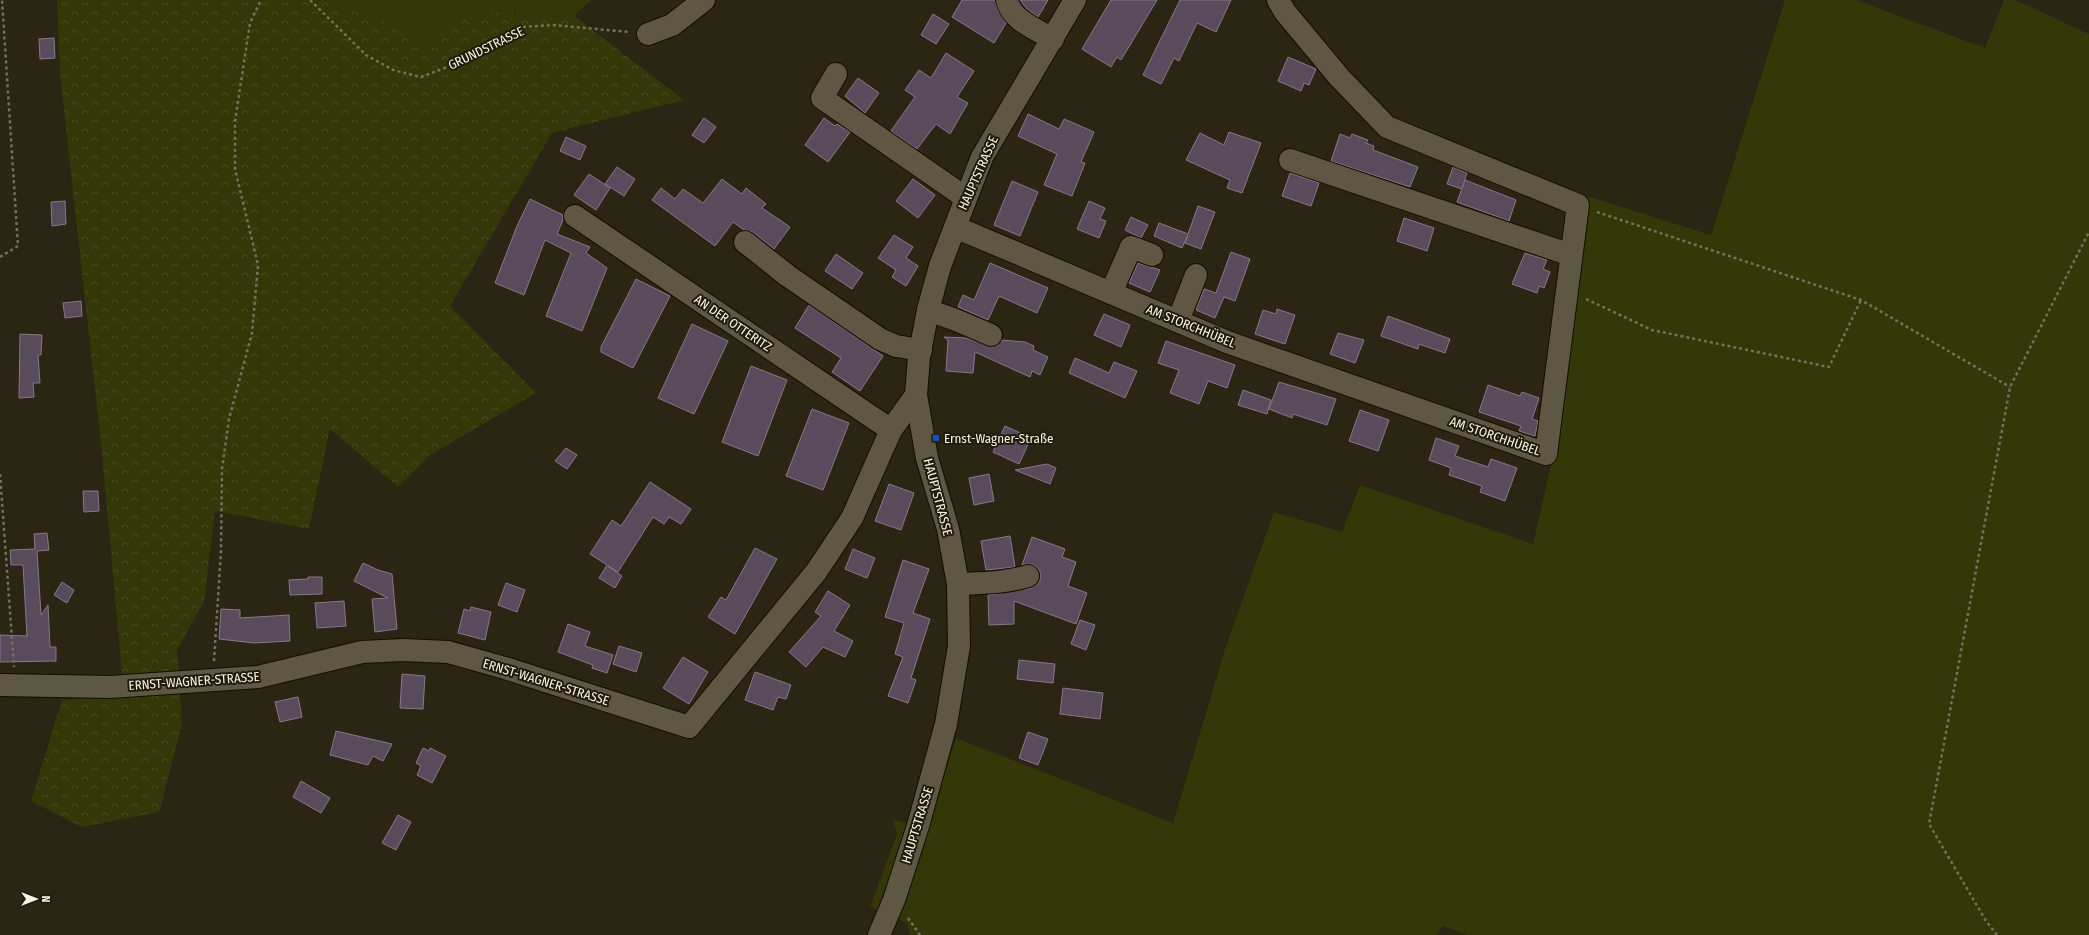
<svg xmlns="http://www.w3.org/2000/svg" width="2089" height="935" font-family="'Fira Sans Condensed',sans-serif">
  <defs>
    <pattern id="forest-crowns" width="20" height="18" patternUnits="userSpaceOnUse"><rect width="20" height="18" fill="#343707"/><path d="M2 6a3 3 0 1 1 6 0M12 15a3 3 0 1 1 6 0" fill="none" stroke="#484b1f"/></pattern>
  </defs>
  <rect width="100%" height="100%" fill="#2b2513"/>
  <g fill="#343707">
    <polygon points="324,0 591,0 574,16 532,17 505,11 456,18 430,40 416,45 395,25"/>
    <polygon points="1785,0 1856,0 1985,48 2004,0 2015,0 2089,34 2089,935 1467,935 1442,926 1437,935 910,935 907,923 870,907 897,834 893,820 928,829 956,738 1173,823 1226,646 1274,512 1342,532 1360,485 1533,544 1554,452 1587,196 1711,235"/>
  </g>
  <polygon fill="url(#forest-crowns)" points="57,0 324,0 395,25 416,44 430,40 456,18 505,11 532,17 574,16 684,100 552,133 450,306 536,393 430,455 398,487 330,429 309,529 215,511 204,602 177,650 182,724 159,812 82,827 31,801 62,700 124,696 101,444 60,74"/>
  <g fill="#584b5c" stroke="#86798b">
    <polygon points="962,0 995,0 998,11 1006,23 994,43 952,17"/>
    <polygon points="1020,0 1048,0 1038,17 1027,9"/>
    <polygon points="1111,0 1157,0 1121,60 1117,57 1111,67 1082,49"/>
    <polygon points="1180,0 1231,0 1216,32 1197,23 1179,61 1174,58 1161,84 1143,75"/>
    <polygon points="933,14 949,24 936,44 921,35"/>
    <polygon points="54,38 55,58 40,59 39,39"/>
    <polygon points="946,53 974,71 957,97 968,103 950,134 936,124 917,149 891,131 915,97 905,90 919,70 931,78"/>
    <polygon points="1288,57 1316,69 1309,85 1304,83 1301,91 1278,81"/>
    <polygon points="858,78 879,93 865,113 845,96"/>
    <polygon points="1028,114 1059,129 1064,119 1094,132 1081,162 1085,163 1072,196 1044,185 1057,154 1018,136"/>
    <polygon points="704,118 716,127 704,143 692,135"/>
    <polygon points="824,118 835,126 837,124 850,132 828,162 805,145"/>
    <polygon points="1229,132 1261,143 1242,193 1227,188 1230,180 1186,160 1200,133 1224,145"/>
    <polygon points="1340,134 1350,138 1352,134 1368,140 1366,143 1374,146 1373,150 1418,167 1410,187 1331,161"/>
    <polygon points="566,137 586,146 580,160 560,151"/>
    <polygon points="617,167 635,179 624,196 605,184"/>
    <polygon points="1453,167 1467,173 1462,189 1447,184"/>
    <polygon points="1290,173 1319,183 1311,206 1282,196"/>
    <polygon points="589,174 610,188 596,210 574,195"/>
    <polygon points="722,179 742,194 746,188 766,204 762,208 790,227 774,249 753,232 744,230 733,222 715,246 652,200 661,188 675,199 683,189 703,203"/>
    <polygon points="913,179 935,195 918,218 896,201"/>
    <polygon points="1465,180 1516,200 1509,221 1457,202"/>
    <polygon points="1012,181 1038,192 1020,236 994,225"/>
    <polygon points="530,199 563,215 563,220 557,234 590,247 586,253 607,268 582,331 546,316 571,253 545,240 524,295 495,283 517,226"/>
    <polygon points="65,201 66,224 52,226 51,202"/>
    <polygon points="1089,201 1105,208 1100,219 1106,221 1099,238 1077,229"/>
    <polygon points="1198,206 1215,212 1201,249 1185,243 1188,235 1182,248 1154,236 1159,223 1188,234"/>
    <polygon points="1131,217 1148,225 1141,238 1125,230"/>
    <polygon points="1404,218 1434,228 1427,251 1397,241"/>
    <polygon points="894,235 913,247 906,258 918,266 906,286 892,277 896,270 878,258"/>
    <polygon points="1231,252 1250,259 1235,301 1224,297 1215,318 1196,310 1204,289 1216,293"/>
    <polygon points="1525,253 1547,260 1543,269 1550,272 1544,288 1539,286 1537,293 1512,284"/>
    <polygon points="836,254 863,273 852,289 825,271"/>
    <polygon points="990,263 1048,288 1037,313 999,296 988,320 958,307 963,295 974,300"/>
    <polygon points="1138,263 1160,270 1150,292 1129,283"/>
    <polygon points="636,279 670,296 633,368 601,352 601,347"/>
    <polygon points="81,301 82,316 65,318 63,303"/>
    <polygon points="809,305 883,356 860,391 832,372 841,358 795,328"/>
    <polygon points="1277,309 1295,315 1285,344 1255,334 1263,310 1276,314"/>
    <polygon points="1104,314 1130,325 1121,347 1094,335"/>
    <polygon points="1388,316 1450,339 1445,353 1419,344 1418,349 1381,336"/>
    <polygon points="692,324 728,341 694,414 658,398"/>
    <polygon points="1338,333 1364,340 1355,363 1330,354"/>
    <polygon points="20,334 42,335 41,355 38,355 40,383 33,383 34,397 19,398"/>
    <polygon points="944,337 966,338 992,347 998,345 1002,340 1025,342 1034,346 1033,350 1048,357 1040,375 1032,371 1030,377 975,352 973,373 946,371 948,340"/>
    <polygon points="1166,341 1235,365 1227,388 1208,381 1199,404 1170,393 1179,370 1158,363"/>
    <polygon points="1075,358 1109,373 1114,362 1137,371 1125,398 1069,373"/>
    <polygon points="751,366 787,380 758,456 722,442"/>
    <polygon points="1279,382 1336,399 1327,425 1293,414 1292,418 1269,409"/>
    <polygon points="1488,385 1520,396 1522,392 1539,398 1532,419 1538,421 1535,436 1519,431 1521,426 1479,412"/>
    <polygon points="1243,390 1271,400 1267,414 1238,405"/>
    <polygon points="812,409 849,423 823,490 786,476"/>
    <polygon points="1360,410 1389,420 1378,451 1349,441"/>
    <polygon points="1005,426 1031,438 1019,464 993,452"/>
    <polygon points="1436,438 1459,446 1455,456 1488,467 1491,459 1517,468 1505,501 1480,492 1482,486 1449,475 1451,468 1429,460"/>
    <polygon points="566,448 577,455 567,469 555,461"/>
    <polygon points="1047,464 1056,468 1050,484 1015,470"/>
    <polygon points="989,474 994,501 974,505 969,478"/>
    <polygon points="650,482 691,509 681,524 669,517 664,524 653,517 618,572 608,566 622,576 615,588 599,578 607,565 590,554 612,520 621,526"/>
    <polygon points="889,484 914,493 901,530 875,521"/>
    <polygon points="83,491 98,491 99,511 84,512"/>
    <polygon points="47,533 49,550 37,551 41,615 48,605 50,647 56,647 56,661 0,662 0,635 27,636 23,565 11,565 10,550 35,549 34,534"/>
    <polygon points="1010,536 1015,567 986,570 981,541"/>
    <polygon points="1032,537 1065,549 1062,557 1076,562 1068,586 1087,593 1076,624 1014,601 1014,624 989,625 988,595 1031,588 1037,585 1040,580 1040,572 1037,567 1031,564 1022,565"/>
    <polygon points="755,548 777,559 735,634 708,617 721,597 726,600"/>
    <polygon points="853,549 875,558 867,578 845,569"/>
    <polygon points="903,560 929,569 913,613 930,619 911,678 916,680 908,703 888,696 903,657 895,654 904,623 885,617"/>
    <polygon points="363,563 378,570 392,574 397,629 375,632 372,599 388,598 354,581"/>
    <polygon points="308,577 322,577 322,594 290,595 289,580 308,579"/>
    <polygon points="62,582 74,590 67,603 54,595"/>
    <polygon points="506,583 525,590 517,612 498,605"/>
    <polygon points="828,591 850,605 834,631 853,641 845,657 823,647 806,667 789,652 821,616 815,612"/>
    <polygon points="344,601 346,626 317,628 315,603"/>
    <polygon points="471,607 491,612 485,640 458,633 464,609 470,611"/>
    <polygon points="221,609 240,610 240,618 289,615 290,641 254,643 219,639"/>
    <polygon points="1080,620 1095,625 1086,650 1071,644"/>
    <polygon points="568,624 590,632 585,646 613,655 607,673 592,668 593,665 558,652"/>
    <polygon points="619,646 642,653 636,672 613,664"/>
    <polygon points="683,657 708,672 689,704 663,688"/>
    <polygon points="1019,660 1055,664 1053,683 1017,679"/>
    <polygon points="755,672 791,685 786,699 778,697 773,710 745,700"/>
    <polygon points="402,674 425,676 423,709 400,708"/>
    <polygon points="1063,688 1103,693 1100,719 1060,714"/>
    <polygon points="298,697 302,717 280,722 275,702"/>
    <polygon points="336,731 392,744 383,761 373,756 368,765 330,755"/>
    <polygon points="1028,732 1048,739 1038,765 1019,758"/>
    <polygon points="423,748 429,751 430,748 446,756 432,783 417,775 421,766 416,763"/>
    <polygon points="301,781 330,798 321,813 293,797"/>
    <polygon points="398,815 411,822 396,850 382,843"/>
  </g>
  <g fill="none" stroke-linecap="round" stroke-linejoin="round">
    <g stroke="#130e01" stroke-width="24">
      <g id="minor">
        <path d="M1007,0C1011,20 1037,30 1053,39"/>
        <polyline points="648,34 672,25 704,0"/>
        <polyline points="836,74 822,98 966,198"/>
        <polyline points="1290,160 1571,255"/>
        <polyline points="575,216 891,430"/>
        <polyline points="955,227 1227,342 1546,454 1578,205 1387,127 1339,77 1285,12 1278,0"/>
        <polyline points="745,242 788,276 880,339 896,346 921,350"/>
        <polyline points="1111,293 1131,247 1152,255"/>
        <polyline points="928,310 956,320 991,335"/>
        <polyline points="1178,321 1196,275"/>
        <path d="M958,584C982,583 1005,583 1028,576"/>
        <polyline points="0,685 110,687 258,677 362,652 403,650 448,652 505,668 689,727 816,572 852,518 891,430 916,395"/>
        <polyline points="879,935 894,900 918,826 946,724 959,646 958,584 948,529 927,458 916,395 919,357 928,310 940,266 982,157 1075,0"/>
      </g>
    </g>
    <g stroke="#757060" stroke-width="2.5" stroke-dasharray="3 3" stroke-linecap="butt">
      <polyline points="310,0 366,55 393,70 421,77 458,63 523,27 553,25 629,32"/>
      <polyline points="1597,212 1861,300 2010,387"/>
      <polyline points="0,257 18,246 2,0"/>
      <polyline points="1586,299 1652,330 1829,367 1861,300"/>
      <polyline points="0,474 14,667"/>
      <polyline points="214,661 221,551 222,469 229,419 252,333 258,265 235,169 235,121 250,23 261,0"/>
      <polyline points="908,918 920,935"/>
      <polyline points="1997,935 1986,921 1929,824 2010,387 2089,232"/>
    </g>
    <use href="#minor" stroke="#5d5743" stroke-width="22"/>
  </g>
  <rect fill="#1a4fb4" stroke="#211c0a" stroke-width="1.5" x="932" y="434" width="8" height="8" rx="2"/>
  <g text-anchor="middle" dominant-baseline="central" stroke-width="4" stroke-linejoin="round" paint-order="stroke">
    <g font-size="13" fill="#f6f3e7" stroke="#211c0a">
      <text transform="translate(486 48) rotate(-26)">GRUNDSTRASSE</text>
      <text transform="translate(978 173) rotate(-66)">HAUPTSTRASSE</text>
      <text transform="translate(733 323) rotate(34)">AN DER OTTERITZ</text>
      <text transform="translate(1191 326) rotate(22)">AM STORCHHÜBEL</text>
      <text transform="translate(1495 436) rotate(19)">AM STORCHHÜBEL</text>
      <text transform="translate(938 497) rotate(75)">HAUPTSTRASSE</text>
      <text transform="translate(194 681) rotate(-4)">ERNST-WAGNER-STRASSE</text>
      <text transform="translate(546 682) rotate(17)">ERNST-WAGNER-STRASSE</text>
      <text transform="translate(917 825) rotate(-73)">HAUPTSTRASSE</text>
    </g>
    <g font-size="13" fill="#f6f3e7" stroke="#211c0a" text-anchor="start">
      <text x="944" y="438">Ernst-Wagner-Straße</text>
    </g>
  </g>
  <g transform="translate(36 899) rotate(90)" stroke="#211c0a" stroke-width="3" paint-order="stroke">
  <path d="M0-3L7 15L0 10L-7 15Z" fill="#f6f3e7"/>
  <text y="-6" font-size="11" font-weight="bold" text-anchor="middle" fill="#f6f3e7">N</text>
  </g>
</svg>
